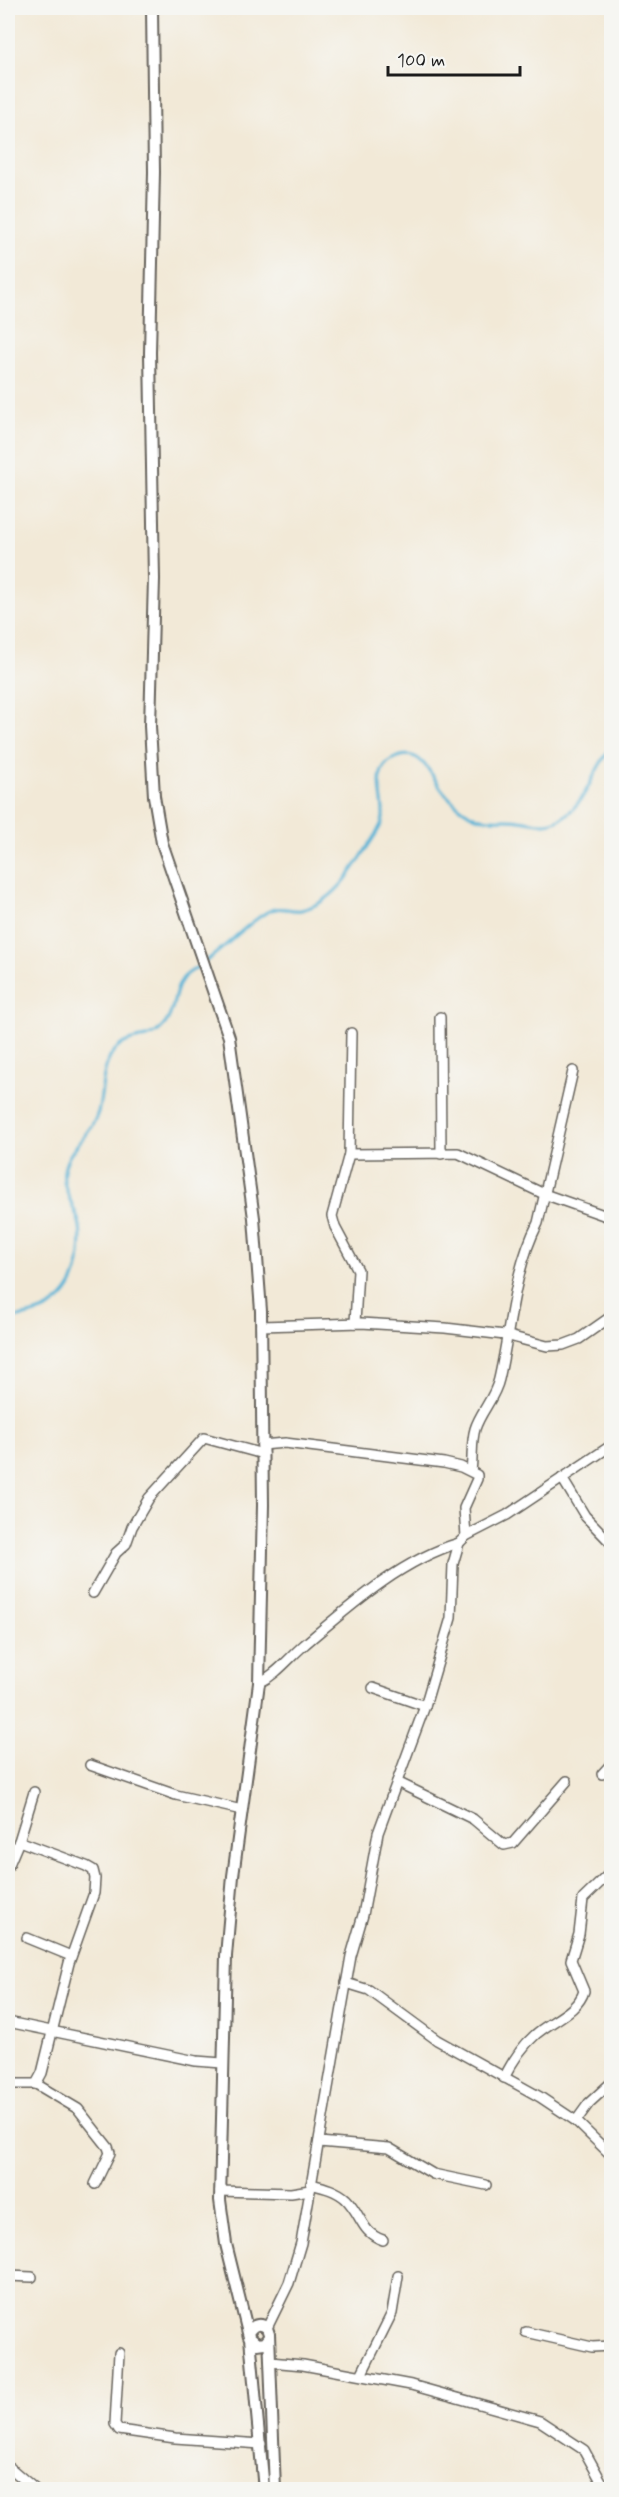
<svg xmlns="http://www.w3.org/2000/svg" width="619" height="2497" font-family="Mynerve,sans-serif">
  <rect width="100%" height="100%" fill="#f6f6f2"/>
  <filter id="ink" filterUnits="userSpaceOnUse"><feTurbulence type="fractalNoise" baseFrequency=".0167" numOctaves="2"/><feDisplacementMap in="SourceGraphic" scale="12" xChannelSelector="R" yChannelSelector="G"/><feConvolveMatrix kernelMatrix="1 2 1 2 8 2 1 2 1" color-interpolation-filters="sRGB"/></filter>
  <filter id="wash" filterUnits="userSpaceOnUse"><feTurbulence type="fractalNoise" baseFrequency=".008" numOctaves="4" result="noise"/><feDisplacementMap in="SourceGraphic" scale="24" xChannelSelector="R" yChannelSelector="G"/><feGaussianBlur stdDeviation="1.35" result="paint"/><feColorMatrix in="noise" values="0 0 0 0 0 0 0 0 0 0 0 0 0 0 0 0 0 1.4 0 .05"/><feComposite in="paint" operator="in"/></filter>
  <g filter="url(#wash)">
    <rect width="100%" height="100%" fill="#f2e9d7"/>
    <g fill="none" stroke-linecap="round" stroke-linejoin="round">
      <g stroke="#58b3d6" stroke-width="3">
        <path d="M206,961C227,946 245,925 267,912C281,904 289,912 301,910C334,903 352,872 368,846C373,838 382,827 383,818C385,799 370,770 393,759C421,745 429,773 443,791C450,800 460,808 470,814C485,823 503,817 519,820C536,822 547,827 563,817C589,800 592,769 612,747"/>
        <path d="M8,1318C51,1315 76,1297 80,1254C81,1243 82,1232 79,1222C74,1206 61,1187 64,1170C68,1148 92,1134 98,1112C104,1089 100,1060 121,1045C136,1034 149,1044 165,1024C176,1010 172,992 183,978C187,973 195,969 201,965"/>
      </g>
    </g>
  </g>
  <g filter="url(#ink)">
    <g fill="none" stroke-linecap="round" stroke-linejoin="round">
      <g stroke="#67645d" stroke-width="12">
        <g id="minor">
          <polyline points="440,1017 441,1154"/>
          <polyline points="351,1033 349,1154 332,1216 335,1227 358,1270 355,1323"/>
          <polyline points="349,1154 458,1153 544,1194 612,1218"/>
          <polyline points="261,1326 361,1323 445,1328 505,1335 547,1346 563,1345 579,1339 612,1316"/>
          <polyline points="262,1445 285,1443 444,1463 461,1467 477,1475 477,1479 464,1508 466,1536"/>
          <path d="M471,1471C473,1458 471,1442 475,1429C480,1412 495,1398 499,1379C511,1327 513,1272 538,1223L573,1071"/>
          <polyline points="562,1478 585,1516 612,1544"/>
          <polyline points="93,1593 116,1553 126,1544 132,1527 149,1498 204,1438 263,1454"/>
          <path d="M259,1683C277,1674 289,1658 304,1645C350,1606 401,1560 459,1543"/>
          <polyline points="373,1688 425,1706"/>
          <polyline points="90,1765 176,1795 242,1810"/>
          <polyline points="602,1774 612,1763"/>
          <polyline points="397,1782 473,1819 504,1845 513,1843 567,1781"/>
          <polyline points="8,1867 19,1841 34,1792"/>
          <polyline points="27,1938 71,1956"/>
          <polyline points="346,1983 369,1990 437,2040 540,2097 576,2121 612,2156"/>
          <polyline points="8,2022 196,2061 222,2063"/>
          <path d="M504,2078C512,2062 521,2047 535,2035C550,2021 578,2012 584,1991L571,1960L579,1934L583,1899L612,1871"/>
          <polyline points="8,2084 36,2084 42,2073 69,1963 94,1893 95,1878 93,1870 86,1866 19,1841"/>
          <polyline points="36,2084 78,2109 108,2147 110,2153 95,2184"/>
          <polyline points="576,2121 589,2103 612,2082"/>
          <polyline points="319,2142 389,2148 433,2174 486,2185"/>
          <path d="M311,2184C323,2187 336,2190 346,2199C362,2215 361,2233 383,2240"/>
          <polyline points="220,2191 291,2193 310,2190"/>
          <polyline points="8,2276 32,2277"/>
          <polyline points="267,2328 289,2283 301,2243 351,1956 363,1915 378,1833 425,1706 451,1618 453,1564 459,1543 466,1536 507,1515 612,1445"/>
          <polyline points="526,2332 592,2347 612,2346"/>
          <polyline points="119,2353 115,2424 119,2430 175,2438 261,2444"/>
          <polyline points="270,2362 303,2365 411,2385 540,2421 584,2450 606,2490"/>
          <polyline points="361,2375 392,2313 398,2276"/>
          <polyline points="8,2466 36,2490"/>
        </g>
      </g>
      <g stroke="#67645d" stroke-width="14">
        <g id="major">
          <polyline points="152,8 154,172 150,353 154,579 150,726 154,796 162,843 229,1037 254,1218 261,1311 263,1505 259,1683 233,1876 226,1956 220,2200 226,2244 249,2337 257,2344 264,2343 268,2338"/>
          <path d="M250,2330C254,2324 261,2323 267,2328L269,2334L275,2490"/>
          <polyline points="250,2338 264,2490"/>
        </g>
      </g>
      <use href="#minor" stroke="#fff" stroke-width="9"/>
      <use href="#major" stroke="#fff" stroke-width="10"/>
    </g>
  </g>
  <rect width="619" height="2497" fill="none" stroke="#f6f6f2" stroke-width="30"/>
  <path d="M388 66v9h132v-9" fill="none" stroke="#1c1c1c" stroke-width="3"/>
  <text x="397" y="66" font-size="18" fill="#1c1c1c" stroke="#f6f6f2" stroke-width="4.5" paint-order="stroke">100 m</text>
</svg>
